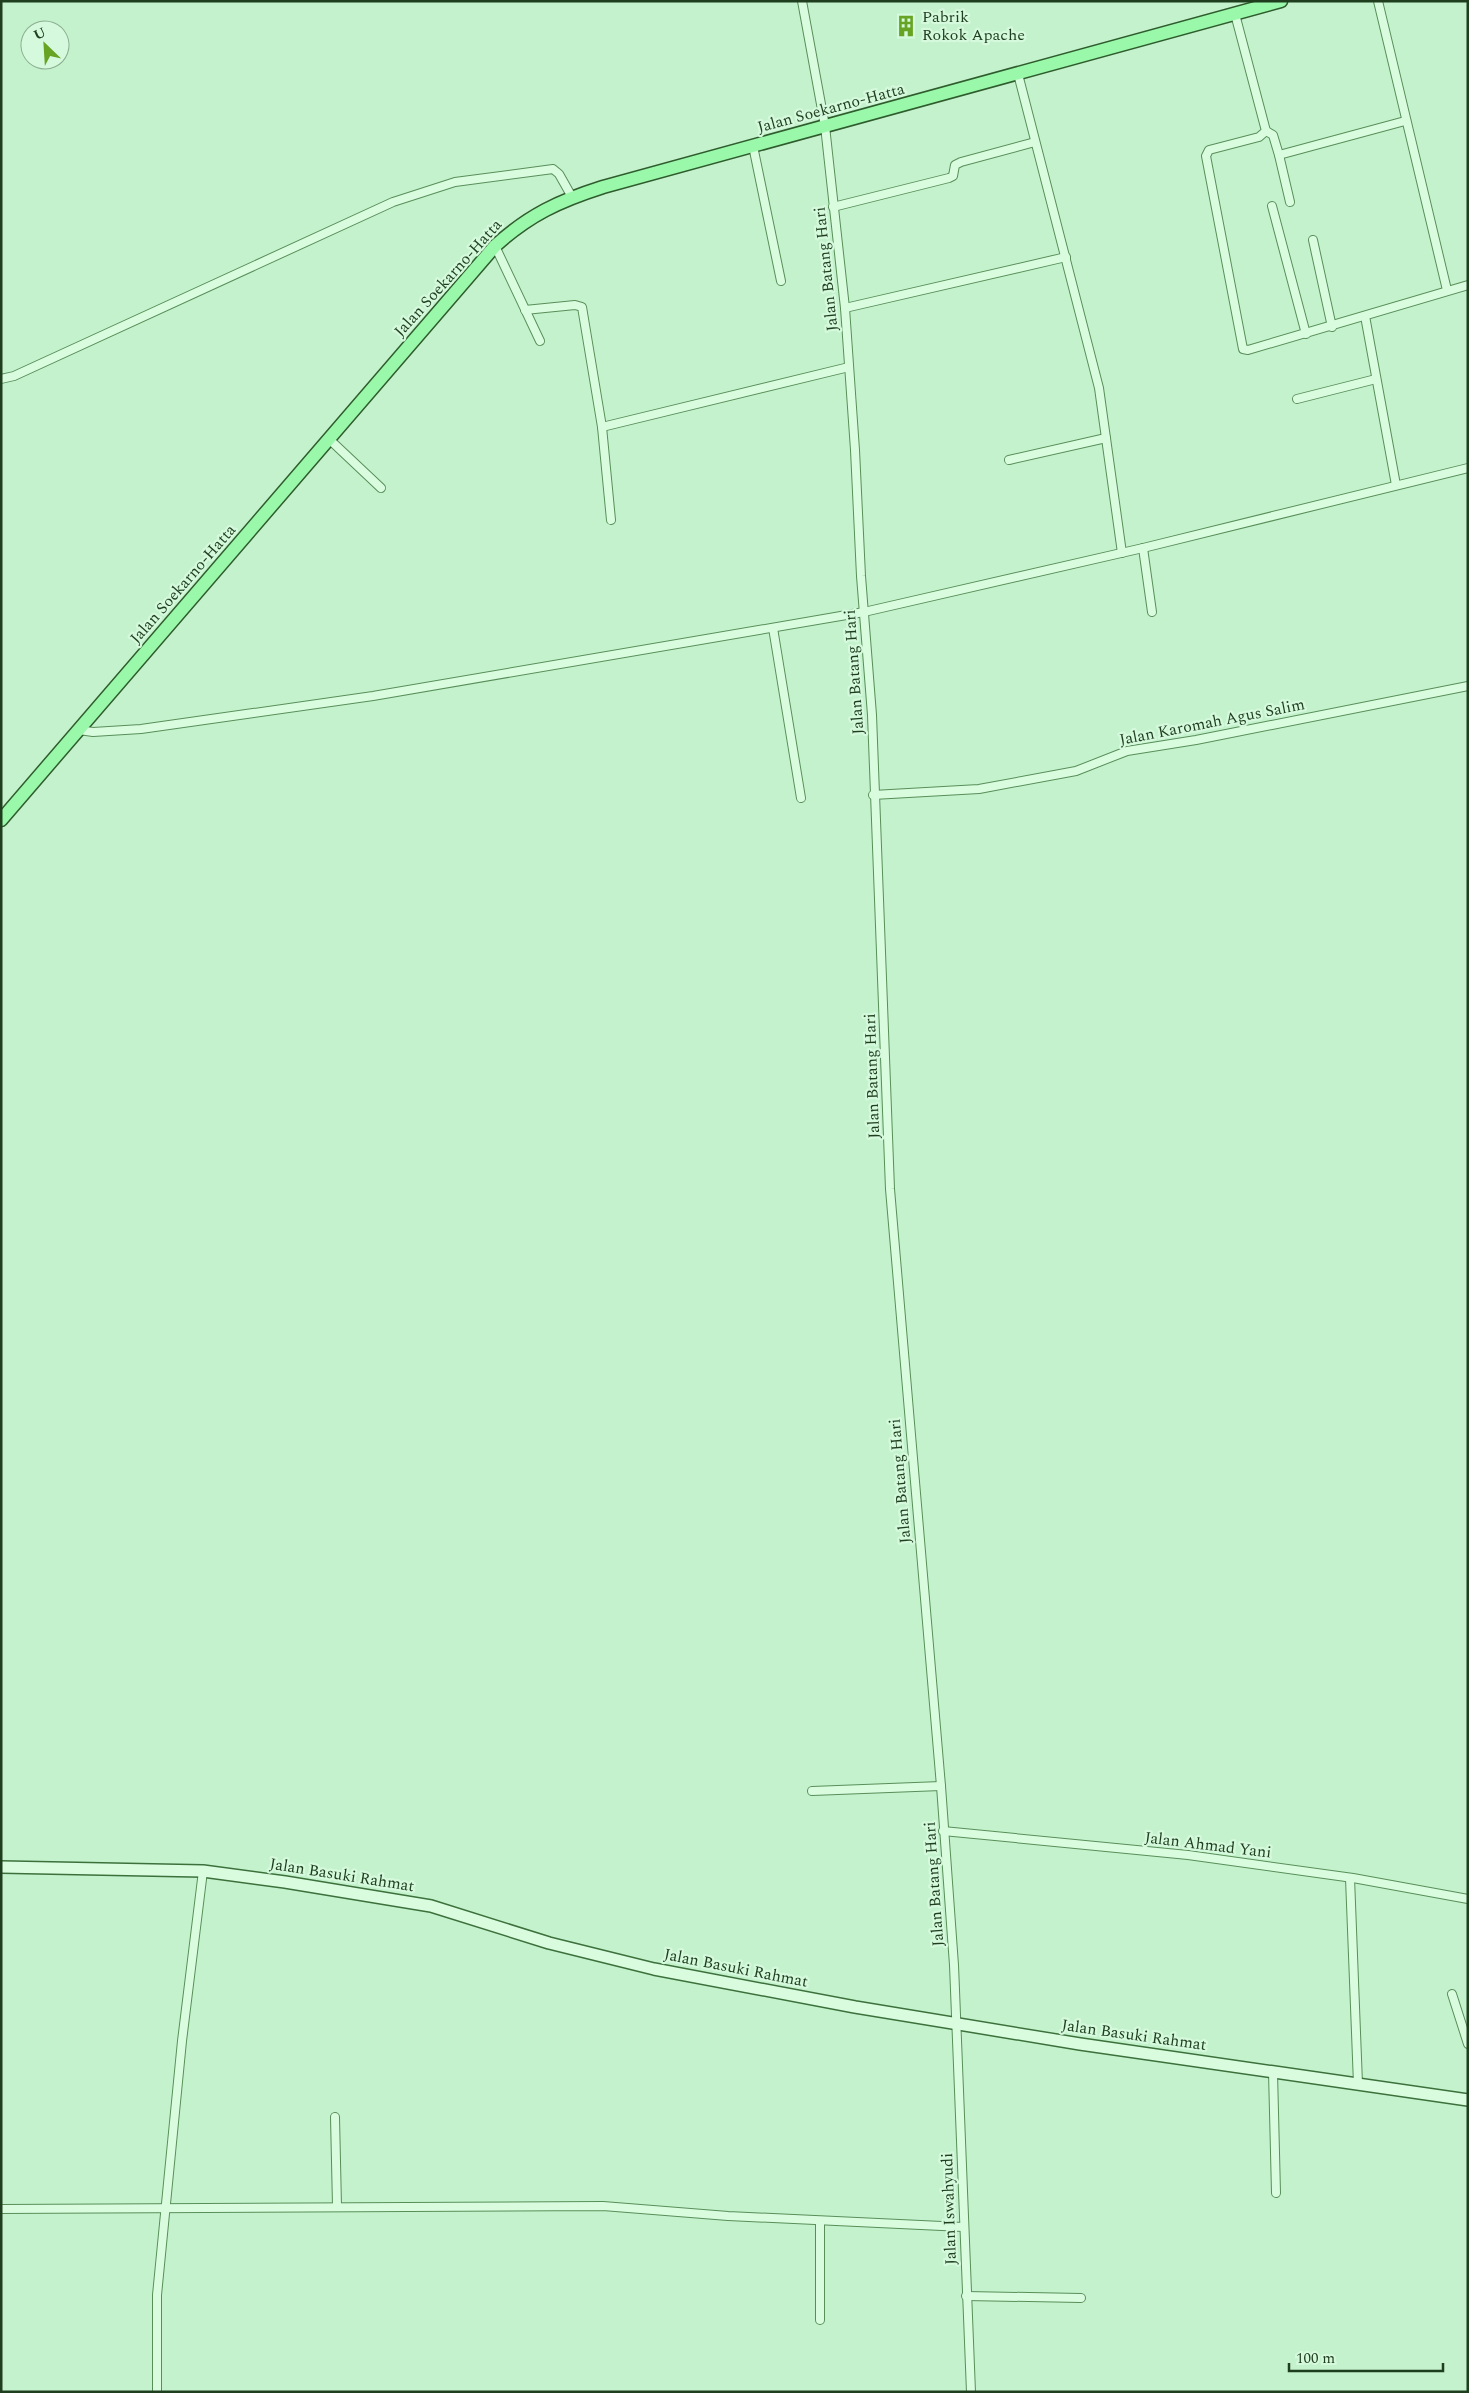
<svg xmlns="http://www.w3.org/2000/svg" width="1469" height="2393" font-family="Spectral,serif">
  <rect width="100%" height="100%" fill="#c4f2cd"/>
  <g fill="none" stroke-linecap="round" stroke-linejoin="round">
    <g stroke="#588f59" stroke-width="10">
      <g id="minor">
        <polyline points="802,1 825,126 845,308 855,450 861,576 872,715 890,1189 941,1786 954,1965 971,2392"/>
        <polyline points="1378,1 1447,290"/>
        <polyline points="1235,14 1266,131 1259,137 1209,150 1206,156 1243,349 1248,350 1468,285"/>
        <polyline points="1018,74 1099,388 1122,553"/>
        <polyline points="1266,131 1273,135 1279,155 1405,121"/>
        <polyline points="753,146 781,281"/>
        <polyline points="1279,155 1290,202"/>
        <polyline points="1272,206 1306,334"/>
        <polyline points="833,207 949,178 953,176 955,165 961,162 1035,142"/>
        <polyline points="1313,240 1332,327"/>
        <polyline points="495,246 540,341"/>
        <polyline points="845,308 1066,257"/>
        <polyline points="525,310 575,305 582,307 602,427 611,520"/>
        <polyline points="1365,316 1396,485"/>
        <polyline points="1,379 14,376 393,202 455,182 553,169 559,174 572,197"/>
        <polyline points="1297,399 1376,379"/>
        <polyline points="602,427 849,367"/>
        <polyline points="329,439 381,488"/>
        <polyline points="1009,460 1106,438"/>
        <polyline points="1143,548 1152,612"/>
        <polyline points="773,628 801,798"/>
        <polyline points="79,730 93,732 141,729 373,696 864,612 1143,548 1468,468"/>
        <polyline points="873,795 979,789 1076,771 1127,751 1196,740 1468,686"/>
        <polyline points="812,1791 941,1786"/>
        <polyline points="943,1831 1188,1855 1353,1878 1468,1899"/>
        <polyline points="1350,1878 1358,2084"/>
        <polyline points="1452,1994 1468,2044"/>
        <polyline points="1273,2072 1276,2193"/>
        <polyline points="335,2117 337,2206"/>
        <polyline points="1,2209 603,2206 728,2216 963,2227"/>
        <polyline points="820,2221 820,2320"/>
        <polyline points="966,2296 1081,2298"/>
        <polyline points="157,2392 157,2295 182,2041 203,1871"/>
      </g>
    </g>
    <g stroke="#3c713c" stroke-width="14">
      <polyline id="secondary" points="1,1867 203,1871 285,1882 431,1906 549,1943 654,1969 855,2007 1080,2044 1468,2100"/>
    </g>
    <g stroke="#2f5c2d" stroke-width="15">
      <path id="primary" d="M1,820L495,246C529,215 559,201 603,187L1281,1"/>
    </g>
    <use href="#minor" stroke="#d9fcdf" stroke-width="8"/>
    <use href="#secondary" stroke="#d9fcdf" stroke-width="11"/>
    <use href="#primary" stroke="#99f8a9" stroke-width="12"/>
  </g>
  <defs>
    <g id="building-bare" transform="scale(1.725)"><path d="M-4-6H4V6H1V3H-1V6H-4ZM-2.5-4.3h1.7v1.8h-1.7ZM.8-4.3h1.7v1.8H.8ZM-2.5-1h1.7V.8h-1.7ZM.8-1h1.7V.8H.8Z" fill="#67a423" stroke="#d5f9dc" stroke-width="2.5" paint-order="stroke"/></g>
  </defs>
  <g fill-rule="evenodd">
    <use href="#building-bare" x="906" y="26"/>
  </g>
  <g text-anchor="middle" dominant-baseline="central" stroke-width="4.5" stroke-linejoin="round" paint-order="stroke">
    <g font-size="16" fill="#1f3e1e" stroke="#d5f9dc" text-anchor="start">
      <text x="922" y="17">Pabrik<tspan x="922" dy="18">Rokok Apache</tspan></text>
    </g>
    <g font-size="16" fill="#1f3e1e" stroke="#d5f9dc">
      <text transform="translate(831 108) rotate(-15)">Jalan Soekarno-Hatta</text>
      <text transform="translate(826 269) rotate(-96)">Jalan Batang Hari</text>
      <text transform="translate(448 278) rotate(-48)">Jalan Soekarno-Hatta</text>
      <text transform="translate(183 584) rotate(-49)">Jalan Soekarno-Hatta</text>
      <text transform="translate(854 672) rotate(-94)">Jalan Batang Hari</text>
      <text transform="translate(1212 722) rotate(-11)">Jalan Karomah Agus Salim</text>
      <text transform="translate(872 1076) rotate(-92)">Jalan Batang Hari</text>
      <text transform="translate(900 1481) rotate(-95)">Jalan Batang Hari</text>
      <text transform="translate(1208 1845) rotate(7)">Jalan Ahmad Yani</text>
      <text transform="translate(342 1875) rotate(9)">Jalan Basuki Rahmat</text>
      <text transform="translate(934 1884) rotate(-94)">Jalan Batang Hari</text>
      <text transform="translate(736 1968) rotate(11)">Jalan Basuki Rahmat</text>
      <text transform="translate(1134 2035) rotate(8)">Jalan Basuki Rahmat</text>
      <text transform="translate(949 2209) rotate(-92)">Jalan Iswahyudi</text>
    </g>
  </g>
  <rect width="1469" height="2393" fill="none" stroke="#1f3e1e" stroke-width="5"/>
  <g transform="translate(45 45) rotate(335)"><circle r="24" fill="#d5f9dc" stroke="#8cae90"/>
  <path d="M0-4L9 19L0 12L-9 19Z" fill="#67a423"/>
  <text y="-8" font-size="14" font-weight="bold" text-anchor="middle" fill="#1f3e1e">U</text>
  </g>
  <path d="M1289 2363v8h154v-8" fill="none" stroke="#1f3e1e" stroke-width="2.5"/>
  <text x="1296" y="2363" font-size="15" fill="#1f3e1e" stroke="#d5f9dc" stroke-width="4" paint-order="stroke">100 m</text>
</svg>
